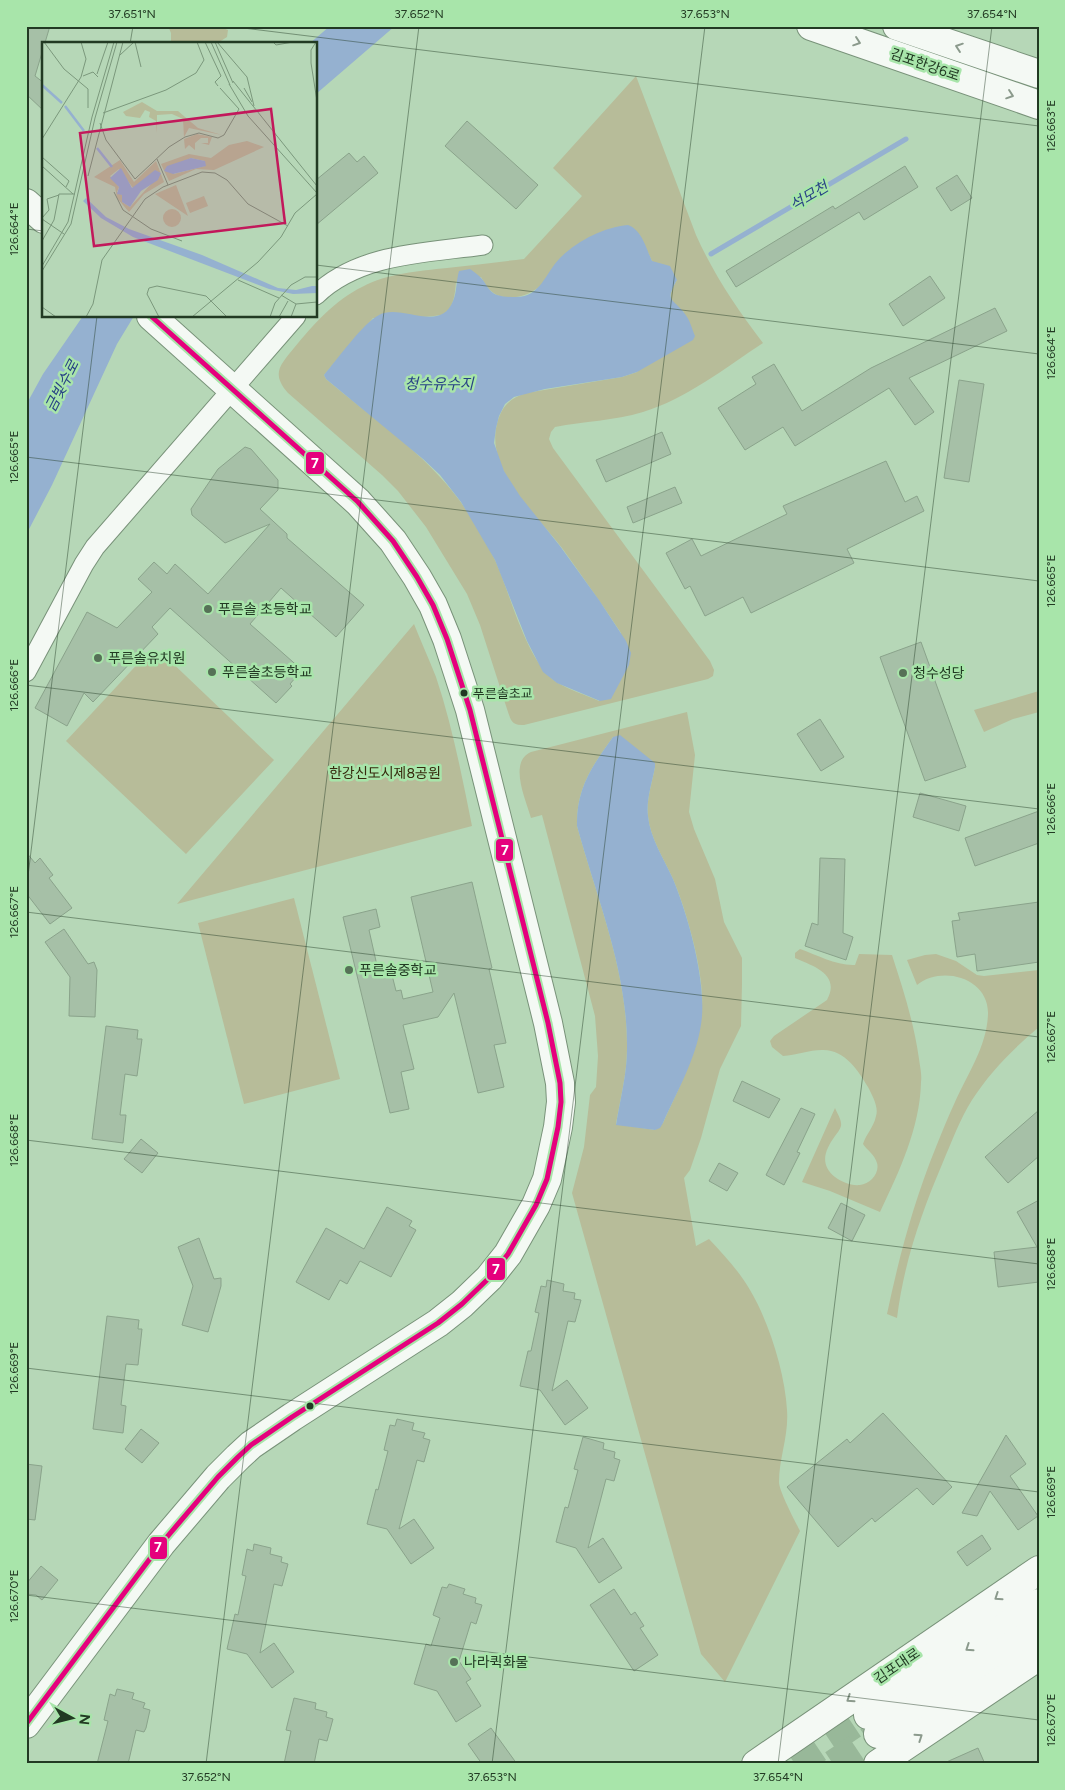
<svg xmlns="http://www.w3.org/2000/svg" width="1065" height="1790" font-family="Figtree,'Noto Sans KR',sans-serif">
  <rect width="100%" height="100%" fill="#b6d7b7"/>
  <g fill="#b7bc99" fill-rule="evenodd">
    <polygon points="168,26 218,26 228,30 227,37 216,44 171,44 171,33"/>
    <path d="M636,76L696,235C714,275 737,309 763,343C725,368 686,399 643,412C614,421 584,421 555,427L551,432L549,439L553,448L710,661L714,670L713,676L708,679L524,725C511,726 511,720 507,709L480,625L467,594L426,527L398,491L382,475L288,393C271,374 280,365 294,348C313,325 335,300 362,287C388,273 419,271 447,268C473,265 498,262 524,259L582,196L553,168ZM639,234L652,261L677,280C667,297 669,300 684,312L637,372L622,377L526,393C510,398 501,407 497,424C485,470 537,515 562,548C582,576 602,604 621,633L599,701C586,695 570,690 558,683C527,665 510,592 495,560C485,540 473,519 460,501C424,452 372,418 326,379L324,375L373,318C386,318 436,318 444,314C454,308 455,293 456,282L481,277C484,282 487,288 491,291C505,304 532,296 543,283Z"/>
    <path d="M414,624C421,642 429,659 436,677C452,725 462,776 472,826L177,904Z"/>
    <polygon points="164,655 274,760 186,854 66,741 144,657 154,666"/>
    <polygon points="1039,691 1039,712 1013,719 984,732 974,710"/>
    <path d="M687,712L695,755L689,812L694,829L715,879L724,922L742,958V984L741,1026L720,1069L701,1138L690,1170L684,1178L696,1246L709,1239C724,1255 739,1271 750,1290C769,1322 785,1373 787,1410C789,1435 779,1458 779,1482C779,1491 795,1521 800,1531L725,1682L701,1654L572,1193L584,1147L590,1095L596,1087L598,1056L595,1016L542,815L531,818C526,800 508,762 531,752ZM613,737L655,767C652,783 646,800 648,816C650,838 664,859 673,879C686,909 704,972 702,1005C701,1047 680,1085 663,1123L655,1130L616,1124C620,1100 627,1074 627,1049C628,972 597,899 577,826C576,789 592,766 613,737Z"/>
    <polygon points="294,898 340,1079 244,1104 198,923"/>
    <path d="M800,949C817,955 837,966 855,965L859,954L892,955C903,989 914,1023 919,1059C920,1067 922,1074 921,1082C920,1128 899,1172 880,1212L830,1191L802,1182L835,1108C837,1113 842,1120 841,1126C840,1130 837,1133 835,1136C825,1150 819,1164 835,1177C842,1182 851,1186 860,1185C870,1184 880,1173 877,1163C875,1155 867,1150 863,1144C866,1134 874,1127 876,1116C879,1107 872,1095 868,1087C858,1070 844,1049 822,1050C809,1050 796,1055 783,1056L772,1047L770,1041L774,1036L827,1000C841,974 813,966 795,958V953Z"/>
    <path d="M936,954L956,961L977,975L984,976L1039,970V1027C1014,1048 990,1072 972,1100C960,1119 952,1141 943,1162C921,1214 904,1262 897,1318L887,1314C899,1257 914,1201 936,1147C942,1132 948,1117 955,1102C968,1073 987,1046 988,1014C989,978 942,965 917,985L907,960L925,955Z"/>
  </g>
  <g fill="#95b1d0">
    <polygon points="330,26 395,26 316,94 316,44 309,44"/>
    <path d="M628,225C642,230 646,248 652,261L670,266L677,280C664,303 673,297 685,314C690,320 692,329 695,336L693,340L637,372L622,377L545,389L514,397L505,404L499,416L496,428L494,443L504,471L520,496L560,546L599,600L626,641L631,653L629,665L611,699L600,701L557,683L543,672L527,641L495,560L461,502L440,475L423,459L326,379L324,375C336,361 364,322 379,315C401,303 440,334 453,301C457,292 456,281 459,271L470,269C474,272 479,275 482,279C487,285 489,292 497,295C503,297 510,297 516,297C541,297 545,273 560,258C577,241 604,227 628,225Z"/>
    <polygon points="83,316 134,316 117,344 52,485 26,535 26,405 43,374"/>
    <path d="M620,735L655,763V767C652,783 646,800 648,816C650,838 664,859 673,879C688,915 705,977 702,1016C699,1054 678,1089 663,1123L660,1128L655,1130L616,1125C620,1100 627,1074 627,1049C628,972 597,899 577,826C576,789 592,766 613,737Z"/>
  </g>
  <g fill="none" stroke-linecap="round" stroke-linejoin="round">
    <polyline stroke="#95b1d0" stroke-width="5" points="711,254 906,139"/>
  </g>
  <g fill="#a6c0a7" stroke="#8aa38b">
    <polygon points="26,26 50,26 35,76 44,83 44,111 26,94"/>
    <polygon points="467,121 538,185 516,209 445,146"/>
    <polygon points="349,153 357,162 364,156 378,173 316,225 316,180"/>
    <polygon points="905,166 918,187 864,220 859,212 736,287 726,271 833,206 835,209"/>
    <polygon points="957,175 972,198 951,211 936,188"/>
    <polygon points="930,276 945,298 903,326 889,304"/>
    <polygon points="995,308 1007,331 909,378 934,412 915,425 889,388 795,446 783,427 745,450 718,408 756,384 752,377 774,364 802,411 871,368"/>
    <polygon points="959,380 984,384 969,482 944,478"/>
    <polygon points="662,432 671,454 606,482 596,460"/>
    <polygon points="245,447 251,449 278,480 278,490 260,509 287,534 287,538 364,605 336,637 281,588 250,624 302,670 290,684 292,686 276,703 170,608 152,627 158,634 93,702 84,693 67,726 35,708 87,612 117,628 152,592 138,579 154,562 167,574 175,564 208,594 270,524 225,543 192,515 191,509 218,469"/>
    <polygon points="886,461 905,502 917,496 924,511 847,549 854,563 751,613 743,597 705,616 690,586 685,589 666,553 692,539 701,556 787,514 783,506"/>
    <polygon points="675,487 682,503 633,523 627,507"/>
    <polygon points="921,642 966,767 925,781 880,657"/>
    <polygon points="820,719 844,757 821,771 797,734"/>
    <polygon points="920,793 966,806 959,831 913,817"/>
    <polygon points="1039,811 1039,843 975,866 965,838"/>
    <polygon points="26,852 35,863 40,858 53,875 49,878 72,908 50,924 26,893"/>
    <polygon points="820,858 845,859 843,933 853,937 846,960 805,946 812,923 818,925"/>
    <polygon points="472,882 492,968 489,969 506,1043 494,1045 504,1087 478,1093 454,993 438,1017 403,1025 414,1069 401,1072 409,1109 390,1113 343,917 376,909 380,927 369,930 378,970 390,967 396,991 401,990 403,999 433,992 411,897"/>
    <polygon points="1039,902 1039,962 977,971 975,954 957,957 952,921 960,920 958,913"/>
    <polygon points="64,929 88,964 94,962 97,970 95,1017 69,1016 70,977 45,942"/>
    <polygon points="106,1026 138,1030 137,1039 142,1039 137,1076 125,1074 120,1115 126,1115 123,1143 92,1139"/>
    <polygon points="742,1081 780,1099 769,1118 733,1101"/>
    <polygon points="801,1108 815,1114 797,1152 800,1153 784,1185 766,1175"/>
    <polygon points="1039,1110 1039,1156 1008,1183 985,1157"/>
    <polygon points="141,1139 158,1153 142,1173 124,1159"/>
    <polygon points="719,1163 738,1173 727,1191 709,1181"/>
    <polygon points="1039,1200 1039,1282 998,1287 994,1252 1037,1247 1017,1212"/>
    <polygon points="841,1203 865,1215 852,1241 828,1228"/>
    <polygon points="387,1207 412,1221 409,1226 416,1230 391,1277 360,1261 347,1284 340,1280 329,1300 296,1282 326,1228 364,1249"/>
    <polygon points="199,1238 214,1279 221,1278 221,1286 208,1332 182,1325 193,1286 178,1247"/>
    <polygon points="547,1280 564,1284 563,1291 575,1293 574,1299 581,1300 575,1322 568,1321 552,1391 567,1380 588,1408 565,1425 540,1390 520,1386 528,1351 531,1351 539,1313 535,1312 541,1286 546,1287"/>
    <polygon points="107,1316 139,1320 138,1329 142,1329 138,1365 126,1364 121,1405 126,1406 123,1433 93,1429"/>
    <polygon points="883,1413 952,1487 933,1505 917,1488 875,1522 872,1518 838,1547 787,1487 847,1439 850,1443"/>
    <polygon points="397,1419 414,1423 412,1430 425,1433 423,1438 430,1440 424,1462 417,1460 399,1529 414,1519 434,1548 411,1564 387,1529 367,1524 376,1489 378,1490 388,1451 384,1450 390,1425 395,1426"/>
    <polygon points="141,1429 159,1443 142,1463 125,1449"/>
    <polygon points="1006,1435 1026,1464 1010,1476 1038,1516 1018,1530 990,1491 977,1516 962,1513"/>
    <polygon points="583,1437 604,1443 603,1449 615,1452 614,1458 620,1460 614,1481 606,1479 588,1548 603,1538 622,1568 599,1583 576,1548 556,1542 565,1507 568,1508 578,1470 574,1469"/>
    <polygon points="26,1464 42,1466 35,1520 26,1519"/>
    <polygon points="982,1535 991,1549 967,1566 957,1552"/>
    <polygon points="254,1544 271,1548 270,1554 282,1557 281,1562 288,1564 282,1586 274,1584 260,1653 274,1643 294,1672 272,1688 247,1654 227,1649 235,1614 238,1615 246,1576 242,1575 247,1549 253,1551"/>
    <polygon points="41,1566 58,1580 42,1600 36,1595 26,1594 26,1584"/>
    <polygon points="449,1584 465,1589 463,1594 476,1598 475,1603 482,1605 476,1624 471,1622 459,1661 471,1679 466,1682 481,1706 456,1722 437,1691 414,1684 426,1644 431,1646 440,1618 433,1615 442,1587 447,1588"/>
    <polygon points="614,1589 631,1615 635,1612 644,1626 640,1628 658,1655 634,1671 590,1605"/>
    <polygon points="117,1689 134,1693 132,1699 145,1703 143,1708 150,1710 146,1728 144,1732 136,1730 128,1764 97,1764 108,1721 104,1720 110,1694 115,1696"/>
    <polygon points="294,1698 316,1703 315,1709 327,1712 326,1717 333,1719 327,1741 319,1739 314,1764 284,1764 291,1731 286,1730"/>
    <polygon points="491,1728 517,1764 482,1764 468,1744"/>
    <polygon points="978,1748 985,1764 942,1764"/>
  </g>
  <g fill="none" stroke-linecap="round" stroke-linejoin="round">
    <g stroke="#98b899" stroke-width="28" stroke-dasharray="28 14" stroke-linecap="butt">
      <polyline points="795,1764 868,1715"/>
      <polyline points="833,1764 878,1734"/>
    </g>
    <g stroke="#789279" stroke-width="21">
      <g id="street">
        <path d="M316,295C359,253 427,253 483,245"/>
        <polyline points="26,672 84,564 95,547 296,316"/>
      </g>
    </g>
    <g stroke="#789279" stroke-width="30">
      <g id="secondary">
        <polyline points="811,26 1039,105"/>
        <polyline points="897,26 1039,74"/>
        <polyline points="26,203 44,219"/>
        <polyline points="26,1724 161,1544 218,1477 238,1457 251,1445 292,1417 438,1323 462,1304 489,1278 508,1254 536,1205 547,1179 558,1127 561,1102 560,1083 548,1023 470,710 447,639 433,605 417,577 393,541 358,502 151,316"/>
      </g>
    </g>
    <g stroke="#789279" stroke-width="30">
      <g id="primary">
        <polyline points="868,1715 1039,1603"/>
        <polyline points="878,1734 955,1681 1039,1629"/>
        <polyline points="756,1764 1039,1570"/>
        <polyline points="878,1764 1039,1656"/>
      </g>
    </g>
    <use href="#street" stroke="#f4f9f4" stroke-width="19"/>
    <use href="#secondary" stroke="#f4f9f4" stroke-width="28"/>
    <use href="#primary" stroke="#f4f9f4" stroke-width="28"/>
    <g stroke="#a8e5aa" stroke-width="9">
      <polyline id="bus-1" points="26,1724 161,1544 218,1477 238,1457 251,1445 292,1417 438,1323 462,1304 489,1278 508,1254 536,1205 547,1179 558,1127 561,1102 560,1083 548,1023 470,710 447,639 433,605 417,577 393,541 358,502 151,316"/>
    </g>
    <use href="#bus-1" stroke="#e5007d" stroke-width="5"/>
  </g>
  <defs><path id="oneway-chevron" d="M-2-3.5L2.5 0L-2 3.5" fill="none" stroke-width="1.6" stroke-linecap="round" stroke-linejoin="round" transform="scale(1.25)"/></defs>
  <g stroke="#8b9a8c">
    <use href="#oneway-chevron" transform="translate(857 42) rotate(19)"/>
    <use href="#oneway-chevron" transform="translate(959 47) rotate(-161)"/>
    <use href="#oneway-chevron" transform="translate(1010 95) rotate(19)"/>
    <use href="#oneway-chevron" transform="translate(998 1597) rotate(146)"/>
    <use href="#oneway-chevron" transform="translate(969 1648) rotate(146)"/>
    <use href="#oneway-chevron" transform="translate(850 1699) rotate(146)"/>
    <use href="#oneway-chevron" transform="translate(919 1737) rotate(-34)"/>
  </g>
  <path fill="none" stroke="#223a23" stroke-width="1" stroke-opacity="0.45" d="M227,26L1039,126M130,44L133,26M26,229L44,231M316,265L1039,354M26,457L1039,581M26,685L1039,809M26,892L97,316M26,912L1039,1037M26,1140L1039,1264M26,1368L1039,1492M26,1595L1039,1720M206,1764L419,26M492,1764L705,26M778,1764L992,26"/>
  <g fill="#567157" stroke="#a8e5aa" stroke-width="2">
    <circle cx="208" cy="609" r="5"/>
    <circle cx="98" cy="658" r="5"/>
    <circle cx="212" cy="672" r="5"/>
    <circle cx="903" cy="673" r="5"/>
    <circle cx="349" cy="970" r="5"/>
    <circle cx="454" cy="1662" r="5"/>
  </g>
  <g fill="#223a23" stroke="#a8e5aa" stroke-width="2">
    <circle cx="464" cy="693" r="4.5"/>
    <circle cx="310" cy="1406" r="4.5"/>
  </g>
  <g text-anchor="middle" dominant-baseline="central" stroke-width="5" stroke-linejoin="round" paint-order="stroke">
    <g font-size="13" fill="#223a23" stroke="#a8e5aa" text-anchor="start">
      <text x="473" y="693">푸른솔초교</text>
    </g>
    <g font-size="14" fill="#223a23" stroke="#a8e5aa">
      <text transform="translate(925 65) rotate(19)">김포한강6로</text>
      <text transform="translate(897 1666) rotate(-34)">김포대로</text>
    </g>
    <g font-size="14" fill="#223a23" stroke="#a8e5aa" text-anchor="start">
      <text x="218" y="609">푸른솔 초등학교</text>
      <text x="108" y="658">푸른솔유치원</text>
      <text x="222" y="672">푸른솔초등학교</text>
      <text x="913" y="673">청수성당</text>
      <text x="359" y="970">푸른솔중학교</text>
      <text x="464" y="1662">나라퀵화물</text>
    </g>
    <g font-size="14" fill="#372a0e" stroke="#a8e5aa">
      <text x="385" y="773">한강신도시제8공원</text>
    </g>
    <g font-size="15" font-style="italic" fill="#274185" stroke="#a8e5aa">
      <text transform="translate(809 196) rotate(-31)">석모천</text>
      <text x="439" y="384">청수유수지</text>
      <text transform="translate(62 386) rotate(-63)">금빛수로</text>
    </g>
  </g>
  <g transform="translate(42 42)">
    <rect width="275" height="275" fill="#b6d7b7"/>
    <path d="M100,60L115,69H136L156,86L180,93L147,86L142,95L141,77L130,72L115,73V91L114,79L107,75L108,70L103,68L98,76L84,74L81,70ZM155,92L170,95L167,103L159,101H166V96H159L153,101V108L147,103L143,107L142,97ZM205,99L222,105L172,128L154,127L127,139L119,122L147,112L169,116L187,103ZM149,116L163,119V124L132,132L129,125ZM78,118L92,140L114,119L122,140L102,152L87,170L75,156L73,145L52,135ZM77,127L91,146L113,129L119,131L88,165L80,160V153L75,150L77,145L68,134ZM134,143L146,174L113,152ZM162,154L166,164L148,171L144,161ZM121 176a9 9 0 1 1 18 0a9 9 0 1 1-18 0Z" fill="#b7bc99" fill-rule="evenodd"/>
    <path d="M149,116L163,119L164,124L131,132L122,129L125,124ZM79,126L90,146L113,128L119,131L116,138L99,149L88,165L80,160V153L75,152L77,145L68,136ZM44,156L64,175L87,187L160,213L236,246L254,248L270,244H275V251L251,252L227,247L91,195L59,176L41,159Z" fill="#95b1d0"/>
    <path fill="none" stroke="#95b1d0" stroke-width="2.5" d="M0,43L20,61M23,64L42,89M55,106L70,125"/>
    <path fill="none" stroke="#7b987c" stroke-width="1" d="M2,0L22,27L46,47V66M93,0L99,25M163,0L179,34L173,40L176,44M169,0L188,43M173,0L191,41M175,0L205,35L212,64M231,0L234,3L251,0M274,0L269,8V21L275,59M78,13L92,0M55,32L66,0M41,34L51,30L56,35M191,39L275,144M187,42L206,74L275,151M202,46L210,60M61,71L124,48L154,31L162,18L155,0M58,81L64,98L93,137L127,105L143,95L157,91L176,96L182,93L197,67L178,46M0,97L39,35L44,17L39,0M0,115L27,139L24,145M115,117L126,143M0,124L31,152M46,134L81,0M72,150L81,168L109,187L140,199M0,176L7,168L5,157L17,153M0,177L22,192M0,199L12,178L17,152H33M0,224L26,180L50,75L72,0M0,229L29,182L53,76L75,0M196,238L237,256M239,253L254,262L249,275M254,262L275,260M0,265L14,275M44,275L51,262L60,218L103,157L121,145L160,130L173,131L185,138L206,162L246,184M117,275L105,252L107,246L115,244L164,254L185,275M150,275L216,220L239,195L253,171L275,152M199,275H215M228,275L233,261L249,243L263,235H275M237,275L246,259"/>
    <path fill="#c2185b" fill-opacity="0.15" stroke="#c2185b" stroke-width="2.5" d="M229,67L243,181L52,204L38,91Z"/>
    <rect width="275" height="275" fill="none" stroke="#223a23" stroke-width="2.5"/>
  </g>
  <g stroke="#a8e5aa" stroke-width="2">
    <rect x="305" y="451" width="20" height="24" rx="5" fill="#e5007d"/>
    <rect x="495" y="838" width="19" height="24" rx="5" fill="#e5007d"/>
    <rect x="486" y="1257" width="20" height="24" rx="5" fill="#e5007d"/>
    <rect x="149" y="1536" width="19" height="24" rx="5" fill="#e5007d"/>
  </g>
  <g font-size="14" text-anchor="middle" font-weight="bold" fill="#fff">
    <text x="315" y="468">7</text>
    <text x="505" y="855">7</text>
    <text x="496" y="1274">7</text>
    <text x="158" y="1552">7</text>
  </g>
  <rect width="1065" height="1790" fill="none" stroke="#a8e5aa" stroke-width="55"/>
  <g transform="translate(72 1718) rotate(97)" stroke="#a8e5aa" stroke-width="4" paint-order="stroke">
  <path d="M0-4L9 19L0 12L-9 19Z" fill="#223a23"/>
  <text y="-8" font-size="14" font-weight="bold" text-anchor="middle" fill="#223a23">N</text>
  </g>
  <rect x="28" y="28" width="1010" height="1734" fill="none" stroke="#223a23" stroke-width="2"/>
  <g font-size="12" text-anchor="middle" fill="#223a23">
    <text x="132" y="18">37.651°N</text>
    <text x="419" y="18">37.652°N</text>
    <text x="705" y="18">37.653°N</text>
    <text x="992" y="18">37.654°N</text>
    <text transform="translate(1051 126) rotate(-90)" y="4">126.663°E</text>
    <text transform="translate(14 229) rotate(-90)" y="4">126.664°E</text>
    <text transform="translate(1051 353) rotate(-90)" y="4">126.664°E</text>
    <text transform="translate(14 457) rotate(-90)" y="4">126.665°E</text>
    <text transform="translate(1051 581) rotate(-90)" y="4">126.665°E</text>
    <text transform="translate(14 685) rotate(-90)" y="4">126.666°E</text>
    <text transform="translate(1051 809) rotate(-90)" y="4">126.666°E</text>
    <text transform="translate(14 912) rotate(-90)" y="4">126.667°E</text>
    <text transform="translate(1051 1037) rotate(-90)" y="4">126.667°E</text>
    <text transform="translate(14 1140) rotate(-90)" y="4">126.668°E</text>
    <text transform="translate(1051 1264) rotate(-90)" y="4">126.668°E</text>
    <text transform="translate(14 1368) rotate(-90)" y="4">126.669°E</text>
    <text transform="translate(1051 1492) rotate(-90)" y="4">126.669°E</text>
    <text transform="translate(14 1596) rotate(-90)" y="4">126.670°E</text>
    <text transform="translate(1051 1720) rotate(-90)" y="4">126.670°E</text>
    <text x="206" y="1781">37.652°N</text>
    <text x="492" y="1781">37.653°N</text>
    <text x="778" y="1781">37.654°N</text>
  </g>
</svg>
